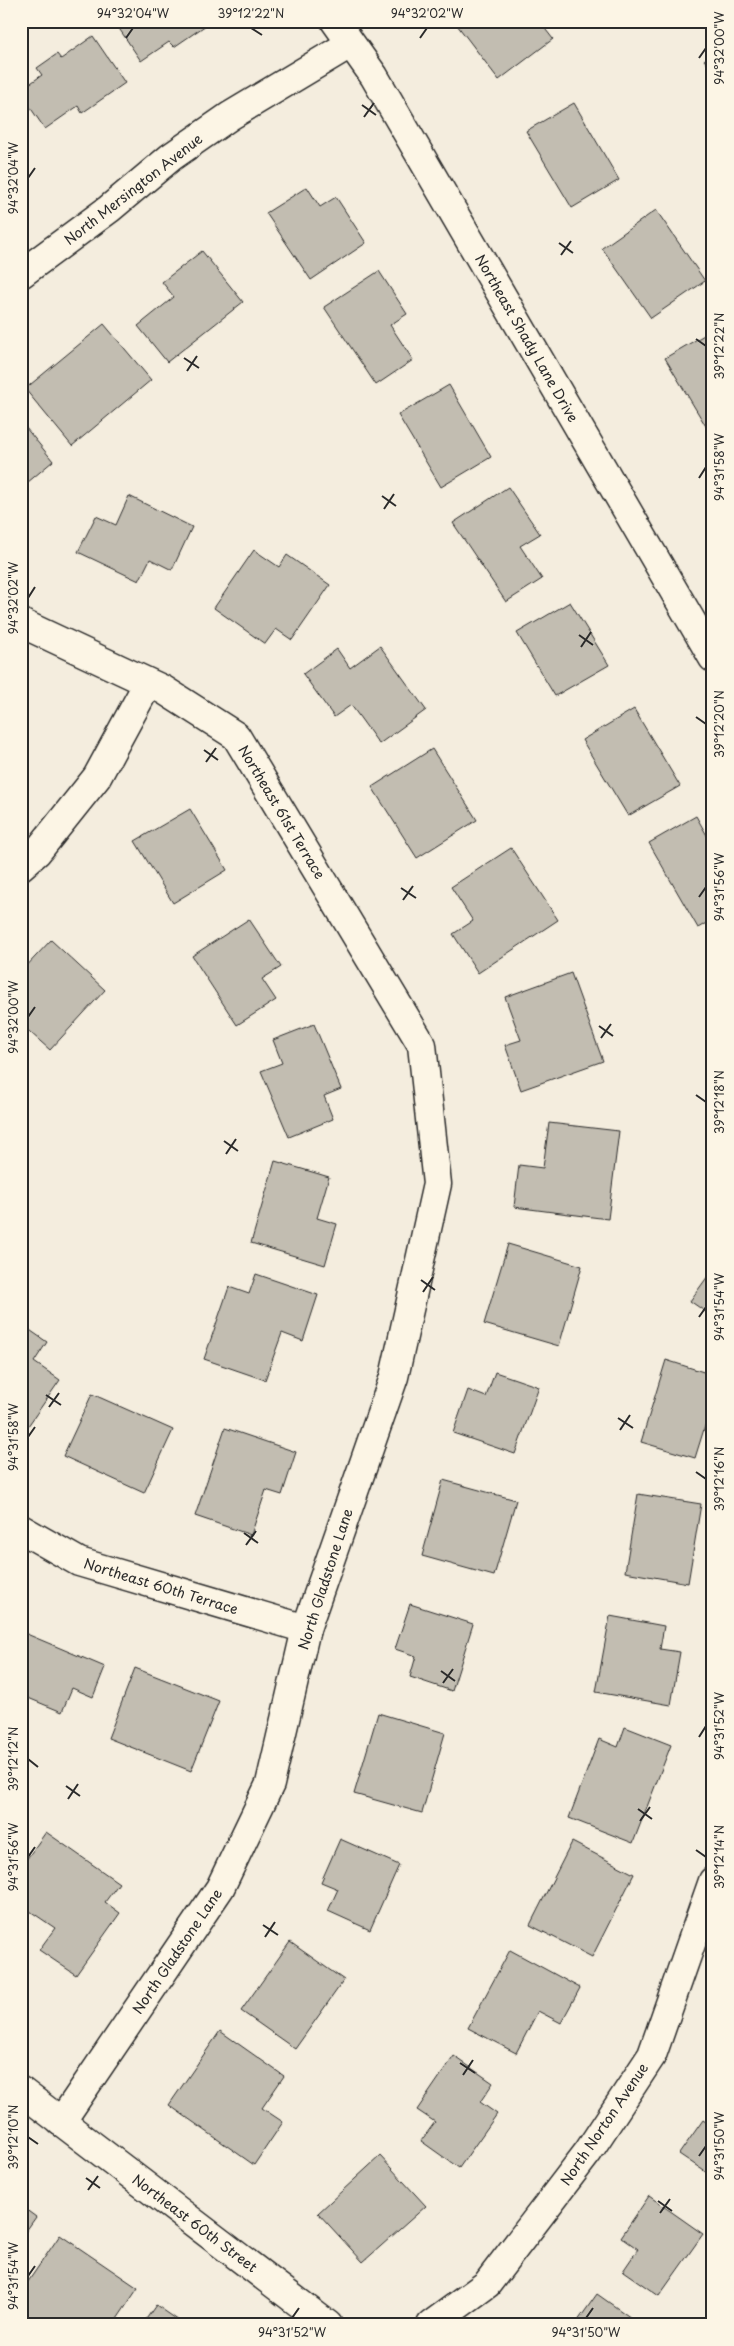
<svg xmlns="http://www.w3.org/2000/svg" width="734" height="2346" font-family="'Playpen Sans',sans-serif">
  <rect width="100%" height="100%" fill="#f4edde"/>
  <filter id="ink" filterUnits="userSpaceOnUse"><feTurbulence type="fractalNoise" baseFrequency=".02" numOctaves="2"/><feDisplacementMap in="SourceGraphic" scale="10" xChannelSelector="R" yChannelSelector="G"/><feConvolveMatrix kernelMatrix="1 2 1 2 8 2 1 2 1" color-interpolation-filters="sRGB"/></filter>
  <g filter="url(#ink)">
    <g fill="#c2bdb1" stroke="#2b2b2b">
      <polygon points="120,21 212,21 174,47 169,42 141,61 116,24"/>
      <polygon points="454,21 539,21 553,39 499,80"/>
      <polygon points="659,21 676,21 665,29"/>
      <polygon points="93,36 125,83 82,113 78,106 45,129 21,94 21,90 42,75 37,68 57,54 61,59"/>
      <polygon points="713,53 713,71 704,60"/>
      <polygon points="574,103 619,180 572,208 526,131"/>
      <polygon points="307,187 320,207 336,197 366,243 311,280 266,213"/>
      <polygon points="656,210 705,281 651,318 602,248"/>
      <polygon points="202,251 243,302 167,362 138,326 174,297 162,282"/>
      <polygon points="379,271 407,314 390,325 413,360 376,385 324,307"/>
      <polygon points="104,324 151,380 72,446 25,389"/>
      <polygon points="711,331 713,333 713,438 665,358"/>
      <polygon points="449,385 491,457 441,487 398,415"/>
      <polygon points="21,422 53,461 21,488"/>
      <polygon points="508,487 540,534 520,546 542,579 506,602 453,523"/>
      <polygon points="129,496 192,527 172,570 150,559 139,581 78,552 96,516 116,525"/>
      <polygon points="254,550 279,567 287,555 330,585 292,640 276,629 265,644 214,608"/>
      <polygon points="570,602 609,665 555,696 517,633"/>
      <polygon points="380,646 426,710 379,744 351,705 334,717 303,674 337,649 350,668"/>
      <polygon points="634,709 680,786 628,816 582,740"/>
      <polygon points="432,749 477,820 417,858 372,787"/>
      <polygon points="190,809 227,870 173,903 135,841"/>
      <polygon points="696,816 713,846 713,919 698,928 649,843"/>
      <polygon points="511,848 558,920 478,973 453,934 473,921 451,887"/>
      <polygon points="249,919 281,967 262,979 276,1000 237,1025 192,956"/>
      <polygon points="51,940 105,990 50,1050 21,1024 21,972"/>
      <polygon points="571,973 603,1061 521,1090 505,1045 521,1040 505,997"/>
      <polygon points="314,1024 341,1089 324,1096 333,1119 289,1137 261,1071 282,1063 273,1040"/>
      <polygon points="549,1123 619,1131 608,1219 514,1207 519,1165 543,1168"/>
      <polygon points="275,1161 329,1177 317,1218 337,1224 325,1265 251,1243"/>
      <polygon points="508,1244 582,1266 559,1346 484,1324"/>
      <polygon points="713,1269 713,1317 690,1301"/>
      <polygon points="256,1274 318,1295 303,1341 282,1333 265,1380 204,1359 229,1287 249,1294"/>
      <polygon points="21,1324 47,1342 34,1362 60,1380 21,1436"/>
      <polygon points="666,1360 713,1375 713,1414 709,1413 695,1458 641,1442"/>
      <polygon points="495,1372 539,1387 515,1454 453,1433 468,1390 486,1397"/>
      <polygon points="92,1394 173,1430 144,1493 63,1456"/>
      <polygon points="225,1428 296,1452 282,1495 266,1490 251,1535 195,1516"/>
      <polygon points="443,1480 516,1500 494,1576 422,1556"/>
      <polygon points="638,1494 701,1504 688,1583 625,1572"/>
      <polygon points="410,1604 473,1624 452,1691 410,1677 416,1656 395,1649"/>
      <polygon points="610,1616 664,1626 660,1649 680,1652 671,1705 596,1692"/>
      <polygon points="22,1632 105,1667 93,1697 72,1688 62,1712 21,1695"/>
      <polygon points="135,1668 219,1701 191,1771 108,1738"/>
      <polygon points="378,1713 445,1733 422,1813 354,1794"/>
      <polygon points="625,1727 671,1745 633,1843 569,1818 599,1739 618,1747"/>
      <polygon points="46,1832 119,1883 105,1902 120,1913 76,1975 39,1950 55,1928 21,1905 21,1867"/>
      <polygon points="340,1839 399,1865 370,1930 328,1911 338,1889 321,1882"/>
      <polygon points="572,1842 634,1874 592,1957 530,1925"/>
      <polygon points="290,1942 344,1980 295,2049 241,2011"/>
      <polygon points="510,1950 580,1988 561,2023 538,2011 516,2053 468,2028"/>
      <polygon points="220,2031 284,2076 262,2108 283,2122 254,2165 169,2105"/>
      <polygon points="454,2056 493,2083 480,2102 497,2114 459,2168 421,2141 435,2122 417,2110"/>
      <polygon points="703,2120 713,2127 713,2177 679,2154"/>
      <polygon points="380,2156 426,2206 363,2262 318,2213"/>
      <polygon points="649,2196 703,2234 659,2296 623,2271 638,2249 621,2237"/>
      <polygon points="21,2206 36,2217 21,2238"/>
      <polygon points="60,2235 138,2288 113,2325 102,2325 94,2320 90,2325 39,2325 21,2313 21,2292"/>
      <polygon points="597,2294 641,2325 575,2325"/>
      <polygon points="156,2305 185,2325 142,2325"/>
    </g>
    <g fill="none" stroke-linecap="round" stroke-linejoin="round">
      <g stroke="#2b2b2b" stroke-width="31">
        <g id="street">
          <polyline points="335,21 374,76 713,658"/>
          <polyline points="21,274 109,209 171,157 230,116 350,44"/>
          <polyline points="21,623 164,690 236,736 422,1045 437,1184 394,1377 306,1629 270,1784 220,1888 61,2122"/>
          <polyline points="21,866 37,852 97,777 148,683"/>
          <polyline points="21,1529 79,1562 306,1629"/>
          <polyline points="21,2091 328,2325"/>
          <polyline points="431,2325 487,2284 588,2152 652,2055 713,1881"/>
        </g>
      </g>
      <use href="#street" stroke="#fcf5e5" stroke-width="28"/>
    </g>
  </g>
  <path fill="none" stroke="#2b2b2b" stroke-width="2" d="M251,28L262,35M126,38L133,28M420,38L427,28M699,58L706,48M362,105L376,115M364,117L374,103M28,178L35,168M559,243L573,253M561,255L571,241M696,339L706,346M184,358L199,368M187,371L197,356M699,478L706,467M382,496L396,506M384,509L394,494M28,598L35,587M579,635L593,645M581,647L591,632M696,717L706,724M204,750L218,760M206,762L216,748M401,888L416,898M699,897L706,887M403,900L413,886M28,1017L35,1007M599,1026L613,1036M601,1038L611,1024M696,1095L706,1102M224,1141L238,1151M226,1154L236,1139M421,1280L435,1290M423,1292L433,1277M699,1317L706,1307M46,1395L61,1405M49,1407L59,1393M618,1418L633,1428M620,1430L630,1415M28,1437L35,1427M696,1472L706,1479M244,1533L258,1543M246,1545L256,1531M441,1671L455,1681M443,1683L453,1669M699,1737L706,1726M28,1759L38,1767M66,1786L80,1796M68,1799L78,1784M638,1809L652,1819M640,1821L650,1807M696,1850L706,1857M28,1857L35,1847M263,1925L278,1935M265,1937L275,1922M460,2063L475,2073M463,2075L473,2060M28,2137L38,2144M699,2156L706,2146M86,2178L100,2188M88,2190L98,2176M658,2201L672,2211M660,2213L670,2199M28,2276L35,2266M292,2318L299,2308M586,2318L593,2308"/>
  <g text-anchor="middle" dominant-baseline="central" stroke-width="4.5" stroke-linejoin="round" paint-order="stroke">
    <g font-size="14" fill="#2b2b2b" stroke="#fcf5e5">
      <text transform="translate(133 189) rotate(-38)">North Mersington Avenue</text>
      <text transform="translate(527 338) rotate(60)">Northeast Shady Lane Drive</text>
      <text transform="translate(282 812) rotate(59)">Northeast 61st Terrace</text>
      <text transform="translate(325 1579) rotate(-72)">North Gladstone Lane</text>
      <text transform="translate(161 1586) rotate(17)">Northeast 60th Terrace</text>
      <text transform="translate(177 1951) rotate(-56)">North Gladstone Lane</text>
      <text transform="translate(604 2124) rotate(-56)">North Norton Avenue</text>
      <text transform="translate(195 2223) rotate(37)">Northeast 60th Street</text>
    </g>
  </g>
  <rect width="734" height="2346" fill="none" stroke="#fcf5e5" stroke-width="55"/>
  <rect x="28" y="28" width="678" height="2290" fill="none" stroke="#2b2b2b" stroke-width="2"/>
  <g font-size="12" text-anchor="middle" fill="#2b2b2b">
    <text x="133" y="18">94°32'04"W</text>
    <text x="251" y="18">39°12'22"N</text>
    <text x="427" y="18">94°32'02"W</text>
    <text transform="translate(720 48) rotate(-90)" y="4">94°32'00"W</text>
    <text transform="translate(14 178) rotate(-90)" y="4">94°32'04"W</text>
    <text transform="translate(720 346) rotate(-90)" y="4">39°12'22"N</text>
    <text transform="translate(720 467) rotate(-90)" y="4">94°31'58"W</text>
    <text transform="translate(14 598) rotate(-90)" y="4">94°32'02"W</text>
    <text transform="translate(720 724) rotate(-90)" y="4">39°12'20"N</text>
    <text transform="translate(720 887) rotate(-90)" y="4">94°31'56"W</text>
    <text transform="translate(14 1017) rotate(-90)" y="4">94°32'00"W</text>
    <text transform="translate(720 1102) rotate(-90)" y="4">39°12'18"N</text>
    <text transform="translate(720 1307) rotate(-90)" y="4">94°31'54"W</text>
    <text transform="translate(14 1437) rotate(-90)" y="4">94°31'58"W</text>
    <text transform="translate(720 1479) rotate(-90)" y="4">39°12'16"N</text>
    <text transform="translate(720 1726) rotate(-90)" y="4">94°31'52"W</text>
    <text transform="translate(14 1759) rotate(-90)" y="4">39°12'12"N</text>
    <text transform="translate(14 1857) rotate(-90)" y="4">94°31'56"W</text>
    <text transform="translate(720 1857) rotate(-90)" y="4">39°12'14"N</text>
    <text transform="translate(14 2137) rotate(-90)" y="4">39°12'10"N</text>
    <text transform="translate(720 2146) rotate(-90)" y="4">94°31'50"W</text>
    <text transform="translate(14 2276) rotate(-90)" y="4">94°31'54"W</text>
    <text x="292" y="2337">94°31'52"W</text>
    <text x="586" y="2337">94°31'50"W</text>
  </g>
</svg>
